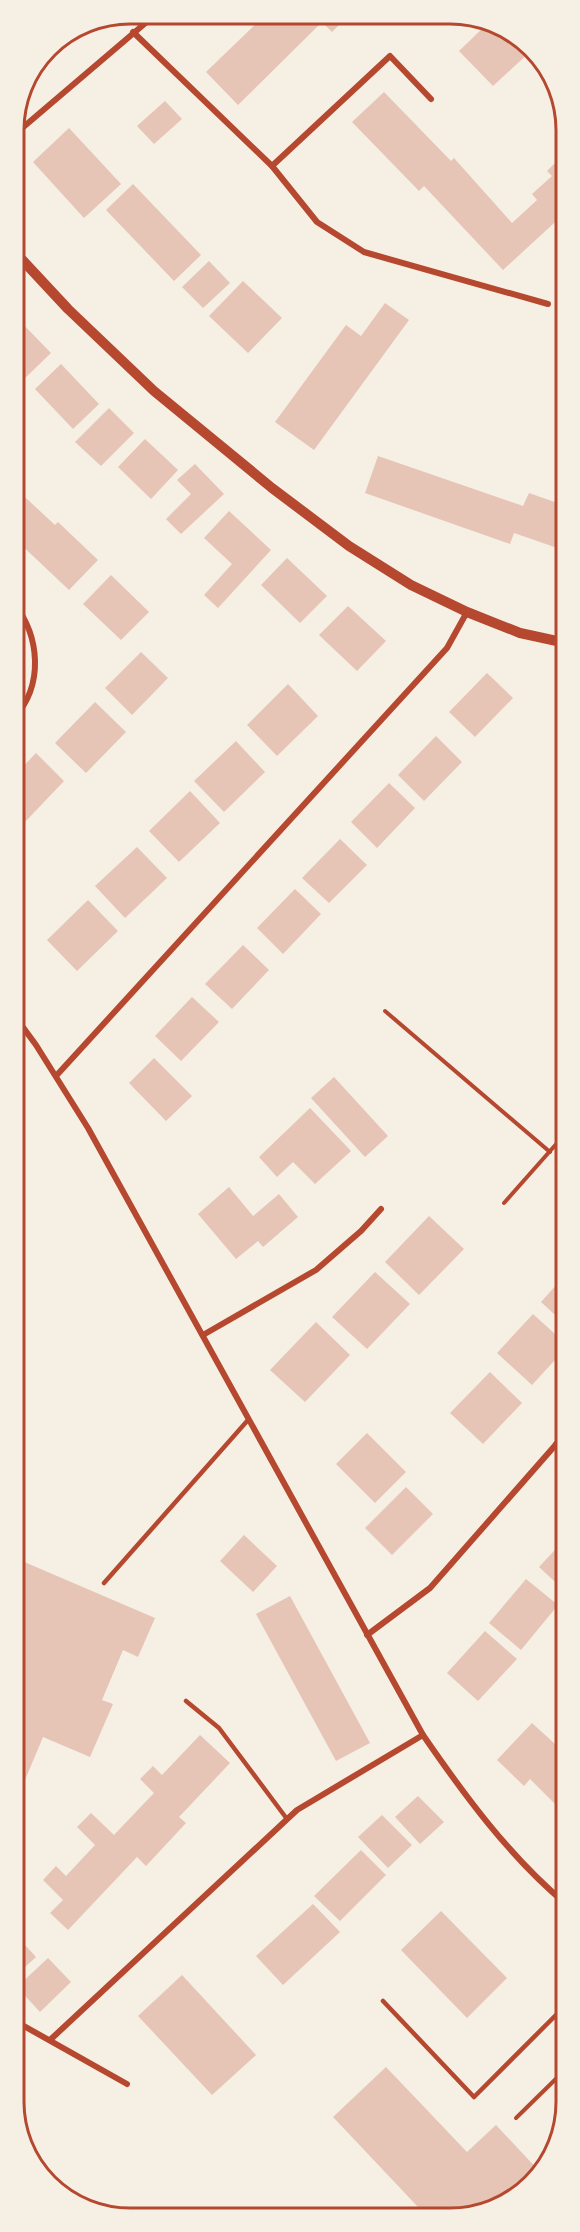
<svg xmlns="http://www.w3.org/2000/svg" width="580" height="2232" font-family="Commissioner,sans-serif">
  <rect width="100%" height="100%" fill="#f6efe4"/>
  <g fill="#e6c5b7">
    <polygon points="266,14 349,15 332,32 322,22 238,105 206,72"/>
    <polygon points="487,24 533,49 493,86 459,51"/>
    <polygon points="384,92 451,161 454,158 512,223 537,200 532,194 552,176 547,171 565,153 565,213 503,270 424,186 419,191 352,122"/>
    <polygon points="165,101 182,119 154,144 137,126"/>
    <polygon points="69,128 121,184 84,218 33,162"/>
    <polygon points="133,184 201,255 174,281 106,210"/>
    <polygon points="209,261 230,283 203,308 182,287"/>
    <polygon points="243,281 282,318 248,353 209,316"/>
    <polygon points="385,303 409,320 314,450 275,422 346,325 361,336"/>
    <polygon points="14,315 51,353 24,379 14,369"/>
    <polygon points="61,364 99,404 73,429 35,389"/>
    <polygon points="109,408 134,433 101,466 75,442"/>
    <polygon points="145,439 178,470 151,499 118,467"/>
    <polygon points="378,456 523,506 529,493 566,506 566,551 514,533 510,544 365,493"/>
    <polygon points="195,464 224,494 181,534 166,519 191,494 177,480"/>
    <polygon points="14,487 55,525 58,522 98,560 69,590 14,538"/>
    <polygon points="229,511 271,550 218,608 204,595 232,564 204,538"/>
    <polygon points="287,558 327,596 300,623 261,585"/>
    <polygon points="111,575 149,612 121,640 83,604"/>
    <polygon points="348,606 386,641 357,671 319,635"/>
    <polygon points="141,652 168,678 132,715 105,688"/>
    <polygon points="487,673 513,698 475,737 449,712"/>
    <polygon points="288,684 318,716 277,756 247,725"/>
    <polygon points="95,702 126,732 86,773 55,743"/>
    <polygon points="436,736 462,762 424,801 398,775"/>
    <polygon points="236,741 265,772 224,812 194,781"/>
    <polygon points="36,753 64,781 25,822 14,811 14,776"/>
    <polygon points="389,783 415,808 377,848 351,822"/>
    <polygon points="190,791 220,823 179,862 149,831"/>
    <polygon points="340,839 367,865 329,903 302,878"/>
    <polygon points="137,847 167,878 125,918 95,886"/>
    <polygon points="295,889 321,914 283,954 257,928"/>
    <polygon points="88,900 118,931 77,971 47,940"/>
    <polygon points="243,945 269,970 232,1009 205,984"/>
    <polygon points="192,997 219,1022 181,1061 155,1036"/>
    <polygon points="154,1058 192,1096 166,1121 129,1083"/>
    <polygon points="334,1077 388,1136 365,1157 311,1098"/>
    <polygon points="310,1108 351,1151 315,1184 293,1162 277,1177 259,1157"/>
    <polygon points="229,1187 253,1216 279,1194 298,1217 263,1247 258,1241 236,1259 198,1214"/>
    <polygon points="429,1216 464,1249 419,1295 385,1262"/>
    <polygon points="375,1272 410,1304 367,1349 332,1317"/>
    <polygon points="566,1274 566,1325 541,1302"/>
    <polygon points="533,1314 566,1344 566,1348 532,1385 497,1353"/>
    <polygon points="316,1322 350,1355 305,1402 270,1370"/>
    <polygon points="490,1372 522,1403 483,1444 450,1413"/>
    <polygon points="367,1433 406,1472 375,1503 336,1464"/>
    <polygon points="406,1487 433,1514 392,1555 365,1528"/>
    <polygon points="244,1535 277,1566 253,1592 220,1561"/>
    <polygon points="566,1538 566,1592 539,1567"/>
    <polygon points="22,1561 155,1618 138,1657 123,1650 102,1700 113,1704 90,1757 43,1737 25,1780 14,1776 14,1574 16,1575"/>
    <polygon points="526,1579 558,1605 521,1650 489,1623"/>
    <polygon points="290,1596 370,1743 336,1761 256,1614"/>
    <polygon points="485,1631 517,1659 478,1701 447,1673"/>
    <polygon points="532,1723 566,1754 566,1815 530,1779 524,1786 497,1760"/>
    <polygon points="200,1735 230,1763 179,1817 186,1823 146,1866 137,1857 68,1930 50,1913 63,1900 43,1880 56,1866 66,1876 95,1845 77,1827 91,1813 114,1835 154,1793 140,1779 153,1766 162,1775"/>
    <polygon points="418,1796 444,1822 420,1844 395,1817"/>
    <polygon points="382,1815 412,1845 388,1868 358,1837"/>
    <polygon points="361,1850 386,1875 340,1921 314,1896"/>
    <polygon points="313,1904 340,1932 283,1985 256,1956"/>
    <polygon points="441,1911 507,1978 467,2018 401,1950"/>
    <polygon points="14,1933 36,1957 14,1977"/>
    <polygon points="48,1958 71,1982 40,2012 17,1987"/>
    <polygon points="182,1975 256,2055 212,2095 138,2016"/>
    <polygon points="386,2067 467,2152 496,2125 540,2172 537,2179 465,2217 407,2217 418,2207 333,2117"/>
  </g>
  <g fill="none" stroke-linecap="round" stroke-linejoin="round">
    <g stroke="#b5482f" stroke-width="4">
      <polyline points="385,1011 550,1152"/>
      <polyline points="14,1068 23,1059"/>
      <polyline points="504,1203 566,1133"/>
      <polyline points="516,2118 566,2069"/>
    </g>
    <g stroke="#b5482f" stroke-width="4.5">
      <polyline points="104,1583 248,1420"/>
      <polyline points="186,1701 219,1728 287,1819"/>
      <polyline points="383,2001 474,2097 566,2005"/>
    </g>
    <g stroke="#b5482f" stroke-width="6">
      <polyline points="133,32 272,166 317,222 364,252 548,304"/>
      <polyline points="14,135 156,14"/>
      <polyline points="272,166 390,56 431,99"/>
      <path d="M14,603C40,637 44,685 14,718"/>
      <path d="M14,1015L36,1045L88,1128L423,1735C465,1796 509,1856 566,1904"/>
      <polyline points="56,1076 447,648 467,612"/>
      <polyline points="203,1335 316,1270 361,1231 381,1209"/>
      <polyline points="556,1444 566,1454"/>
      <polyline points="367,1635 430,1588 566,1433"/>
      <polyline points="15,2021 127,2084"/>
      <polyline points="50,2040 297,1810 423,1735"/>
    </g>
    <polyline stroke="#b5482f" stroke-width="10" points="14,251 68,309 154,391 272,488 349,546 411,585 467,612 520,633 566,643"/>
  </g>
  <path d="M0 0H580V2232H0ZM130 24H450A106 106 0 0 1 556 130V2102A106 106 0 0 1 450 2208H130A106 106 0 0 1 24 2102V130A106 106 0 0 1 130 24Z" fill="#f6efe4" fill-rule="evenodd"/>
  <path fill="none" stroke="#b5482f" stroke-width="3" d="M130 24H450A106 106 0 0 1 556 130V2102A106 106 0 0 1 450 2208H130A106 106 0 0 1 24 2102V130A106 106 0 0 1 130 24Z"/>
</svg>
